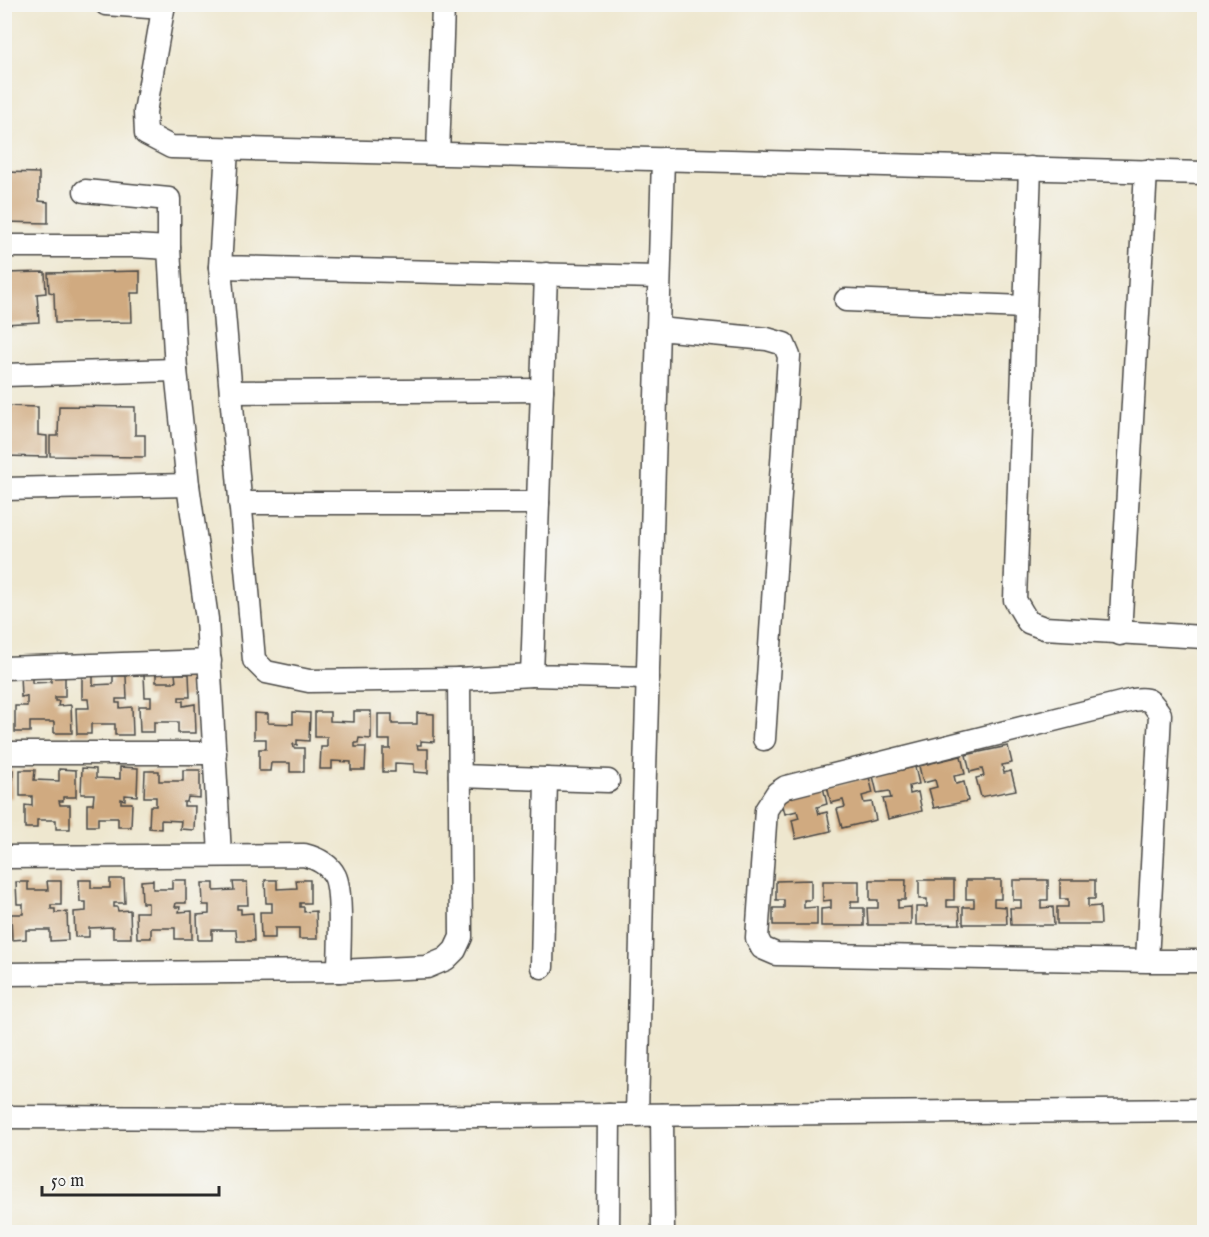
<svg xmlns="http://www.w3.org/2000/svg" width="1209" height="1237" font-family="'IM FELL English',serif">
  <rect width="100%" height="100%" fill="#f6f6f2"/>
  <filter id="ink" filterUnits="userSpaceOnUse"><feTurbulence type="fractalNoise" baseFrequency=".0167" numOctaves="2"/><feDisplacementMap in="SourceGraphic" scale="12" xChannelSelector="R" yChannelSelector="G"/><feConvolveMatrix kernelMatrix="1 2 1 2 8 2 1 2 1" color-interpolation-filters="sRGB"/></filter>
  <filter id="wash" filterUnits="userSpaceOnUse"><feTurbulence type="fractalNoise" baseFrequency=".008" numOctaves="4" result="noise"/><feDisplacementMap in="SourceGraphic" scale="24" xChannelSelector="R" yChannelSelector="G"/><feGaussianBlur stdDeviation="1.35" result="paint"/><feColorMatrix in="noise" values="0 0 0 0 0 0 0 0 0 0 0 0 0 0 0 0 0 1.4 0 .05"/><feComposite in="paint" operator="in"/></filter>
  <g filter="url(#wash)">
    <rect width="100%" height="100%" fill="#eee7cf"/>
    <g id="blocks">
      <g fill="#d0aa80">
        <polygon points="4,172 39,173 39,201 48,202 48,223 4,222"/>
        <polygon points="140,271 140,293 131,293 132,322 55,323 54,293 49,292 48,273"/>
        <polygon points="45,272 46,293 37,294 39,322 4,324 4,273"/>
        <polygon points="4,406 38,407 38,435 47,436 47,457 4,456"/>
        <polygon points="59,406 135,407 135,435 145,435 145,457 50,456 50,436 58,436"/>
        <polygon points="65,673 65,697 55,697 55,701 59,701 58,706 71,705 72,733 54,733 54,722 30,722 30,732 15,732 15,706 27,706 27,696 21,697 20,674 32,674 32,683 51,682 51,674"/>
        <polygon points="144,674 156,674 156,682 176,682 175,674 189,674 190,697 179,697 179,701 183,701 183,706 195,704 196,733 178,733 178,722 154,722 154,732 140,732 139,706 151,706 151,697 145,697"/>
        <polygon points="93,676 93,685 113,684 113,676 126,676 127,699 116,699 116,703 120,703 120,708 132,707 133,735 115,735 115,724 91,724 91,734 77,734 76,708 89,708 88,699 82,699 82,677"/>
        <polygon points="354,711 371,711 371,739 359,738 358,743 355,743 355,747 366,747 365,770 351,770 351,762 332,761 332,769 320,769 321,747 327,747 327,737 315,737 315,712 330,712 330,721 354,722"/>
        <polygon points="293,712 310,713 309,741 297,740 297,745 293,744 294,748 304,748 304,772 290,772 290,763 271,763 270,771 259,771 259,749 266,749 266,739 254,739 254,713 268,714 268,723 293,724"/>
        <polygon points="417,713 434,714 434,742 421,741 421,745 417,745 418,749 428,749 428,773 414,772 414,764 395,763 395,772 383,772 383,749 390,749 390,740 378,740 378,714 392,714 392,724 417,724"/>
        <polygon points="1008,746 1012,763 1002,765 1004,773 1011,771 1016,790 981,797 976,778 984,776 982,769 970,772 966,755"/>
        <polygon points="961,756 965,774 954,776 956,784 964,782 968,801 934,808 929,789 937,787 935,780 923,783 919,766"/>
        <polygon points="120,767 138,768 137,796 125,795 125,800 121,799 121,803 132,803 131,827 118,827 118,818 98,818 98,826 87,826 87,804 93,804 94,794 81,794 82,768 96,769 96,778 120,779"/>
        <polygon points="915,767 919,784 909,786 910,794 918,792 922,811 888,819 883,799 891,798 889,791 877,793 873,776"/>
        <polygon points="59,769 76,770 76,797 63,797 63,801 59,801 60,805 70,805 70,829 56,829 56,820 37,820 37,828 25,828 25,805 32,806 32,796 20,796 20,770 35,770 34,780 59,781"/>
        <polygon points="4,770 13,770 12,798 4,797"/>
        <polygon points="183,770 200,770 200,798 188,797 187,802 184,802 184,806 195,806 194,830 180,829 181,821 161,820 161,829 149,828 150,806 156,806 156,797 144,797 145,771 159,771 159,781 183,781"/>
        <polygon points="869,777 873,793 862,796 864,803 872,802 876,820 842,828 837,809 845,807 843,800 831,803 827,786"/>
        <polygon points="823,787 827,804 817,807 819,814 827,812 831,831 796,839 792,820 799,818 797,811 785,814 781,797"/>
        <polygon points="110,879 124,879 125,903 114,903 114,907 117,907 118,911 130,910 131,938 113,938 113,927 89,928 89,937 75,937 74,912 86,911 86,902 80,902 79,880 91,880 91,888 110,888"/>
        <polygon points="153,880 153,889 172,889 172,880 186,880 186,903 176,903 175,907 180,907 179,912 192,911 192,939 175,939 175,928 151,928 151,938 137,938 136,912 148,912 148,903 142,903 141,881"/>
        <polygon points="265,880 277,880 277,889 297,888 296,880 310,880 310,903 300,903 300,907 304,907 304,912 316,911 317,939 299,939 299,928 275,928 275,938 261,938 260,912 272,912 272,903 266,903"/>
        <polygon points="811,880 811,900 804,900 804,908 817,907 817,925 773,925 773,908 784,908 784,900 776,900 776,881"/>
        <polygon points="870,880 906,880 905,900 898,900 898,908 911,907 911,925 868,925 867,908 878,908 878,900 870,900"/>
        <polygon points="919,880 954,880 954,900 947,900 947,907 959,907 960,924 916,925 916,907 927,907 927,899 919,899"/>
        <polygon points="966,880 1001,880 1001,899 994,899 994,906 1006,907 1007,924 963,924 963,907 974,907 974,899 966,899"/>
        <polygon points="1013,880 1048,880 1048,900 1041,900 1041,908 1053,907 1054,925 1011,925 1010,908 1021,908 1021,900 1013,900"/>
        <polygon points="1060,880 1095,880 1095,899 1088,899 1088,907 1100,906 1101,924 1057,924 1057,907 1068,907 1068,899 1060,899"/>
        <polygon points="47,881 61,881 61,905 51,905 51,909 55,909 55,913 67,912 68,940 50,941 50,930 26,930 26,939 12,940 11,914 23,914 23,904 17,904 16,882 28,882 28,890 48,890"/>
        <polygon points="823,881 859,881 859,901 851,901 851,908 864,908 864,926 821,926 821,909 831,908 831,900 823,901"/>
        <polygon points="233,882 247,882 248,905 237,905 237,909 241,909 241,914 253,913 254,941 237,941 236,930 212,930 212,940 198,940 197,915 209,914 209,905 203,905 202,883 214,883 214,891 234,890"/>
      </g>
    </g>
  </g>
  <g filter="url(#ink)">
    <use href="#blocks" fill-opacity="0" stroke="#484744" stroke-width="1.5"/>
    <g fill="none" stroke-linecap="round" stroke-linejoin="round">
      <g stroke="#484744" stroke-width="25">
        <g id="minor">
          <polyline points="106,4 163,8"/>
          <polyline points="164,4 145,112 146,134 171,147 1204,173"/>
          <polyline points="227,149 220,267 659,277"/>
          <polyline points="438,154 443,7 442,4"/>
          <polyline points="1030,168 1015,600 1028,622 1044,628 1204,637"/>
          <polyline points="85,191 169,199 169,248"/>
          <polyline points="4,246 134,246 169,248 176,370 188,485 207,619 220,855"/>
          <polyline points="220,267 254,660 266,672 309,681 459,679"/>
          <polyline points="546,274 532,675 648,678"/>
          <polyline points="846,300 1025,307"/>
          <polyline points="658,329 767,339 784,344 789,356 764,739"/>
          <polyline points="4,375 176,370"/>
          <polyline points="231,392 542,390"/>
          <polyline points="4,489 188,485"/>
          <polyline points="240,503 538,503"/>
          <polyline points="1120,634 1146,171"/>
          <polyline points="4,668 210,661"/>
          <polyline points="4,753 215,753"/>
          <polyline points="460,776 608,781"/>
          <path d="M4,857L304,855C316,858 329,864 335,876C343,893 339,950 339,971"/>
          <path d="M1147,961L1160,714C1151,701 1150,697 1133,700L786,787L777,793L766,810L757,938L762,948L776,954L1147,961H1204"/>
          <polyline points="542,967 546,779"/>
          <polyline points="4,974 339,971 427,967 446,959 455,950 461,937 459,679 532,675"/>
          <polyline points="637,1115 644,805 663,159"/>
          <polyline points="662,1115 663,1232"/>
          <polyline points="4,1117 260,1118 1204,1110"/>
          <polyline points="608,1232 609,1115"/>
        </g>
      </g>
      <use href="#minor" stroke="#fff" stroke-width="22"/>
    </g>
  </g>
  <rect width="1209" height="1237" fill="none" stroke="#f6f6f2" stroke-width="24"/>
  <path d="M42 1186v9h177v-9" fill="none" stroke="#2b2b2b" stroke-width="3"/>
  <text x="51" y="1186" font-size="18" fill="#2b2b2b" stroke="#f6f6f2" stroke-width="4.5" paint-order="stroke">50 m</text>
</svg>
